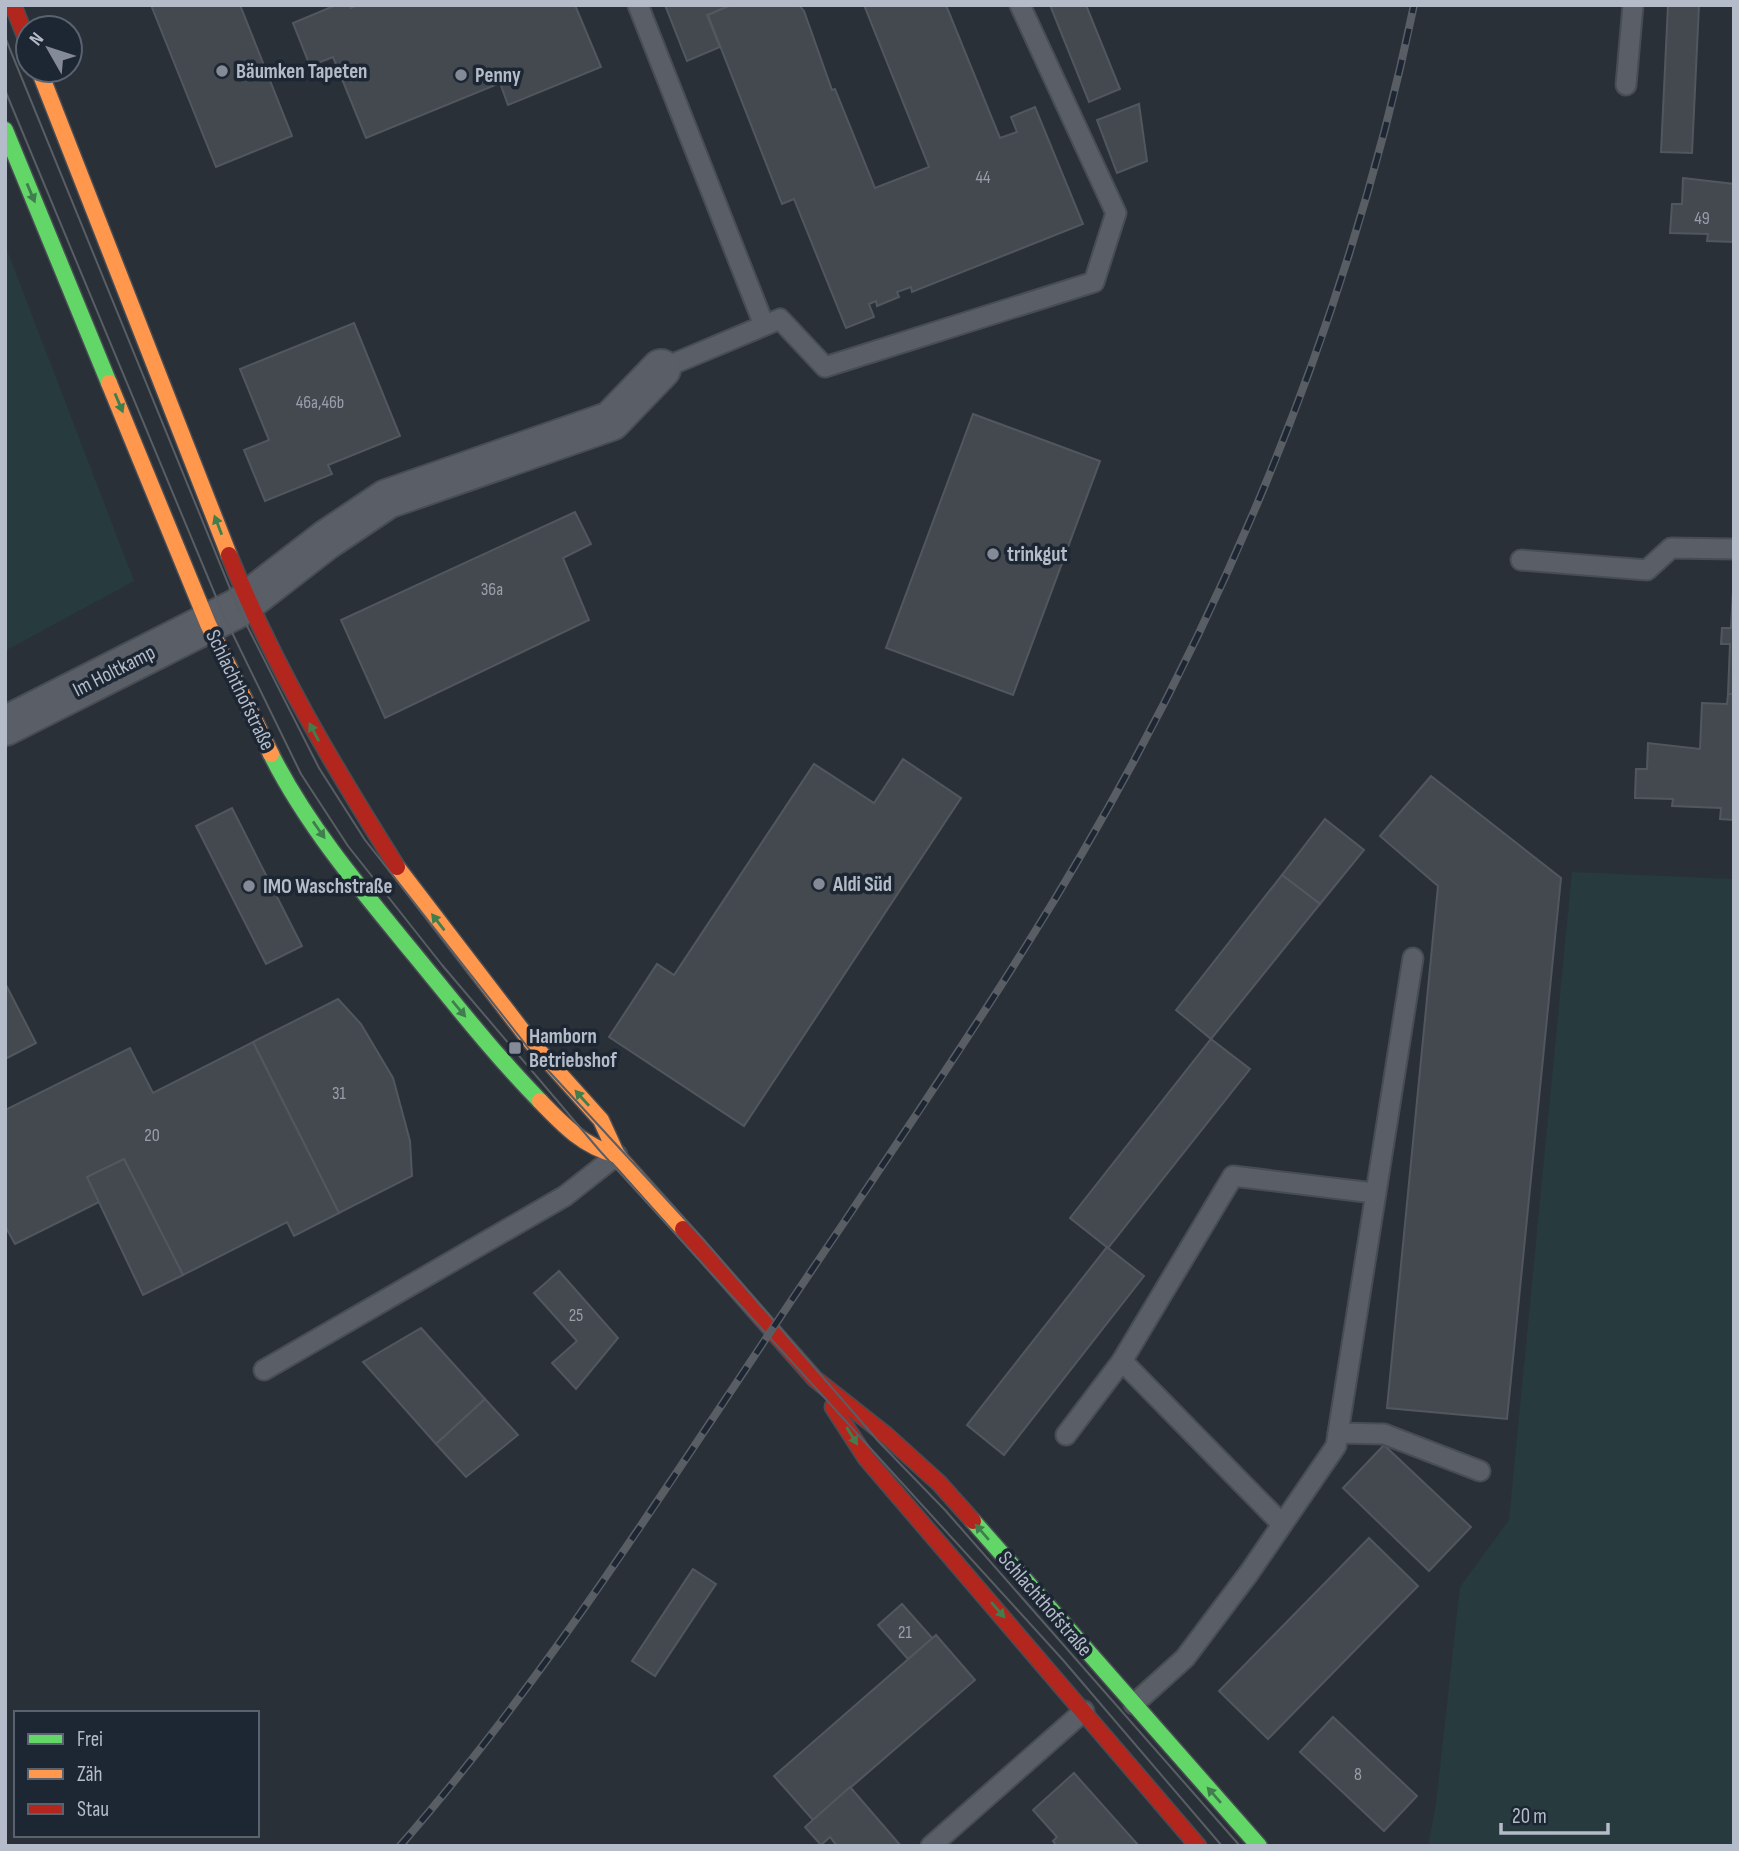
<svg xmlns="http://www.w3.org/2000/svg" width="1739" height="1851" font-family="'Sofia Sans Condensed',sans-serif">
  <rect width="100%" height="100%" fill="#2a3038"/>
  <g fill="#273a3e">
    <polygon points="5,245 134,581 5,651"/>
    <polygon points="1572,872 1734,879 1733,1846 1428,1846 1436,1804 1460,1587 1509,1520"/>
  </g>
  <g fill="#444950" stroke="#52575f" stroke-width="2">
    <polygon points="151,5 240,5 292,136 216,167"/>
    <polygon points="336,5 350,5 351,8 358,5 575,5 601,67 508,105 500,83 366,138 333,57 310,66 293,23"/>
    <polygon points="665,5 731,5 707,15 720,47 687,61"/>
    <polygon points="731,5 799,5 804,11 832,90 835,89 875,188 929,167 864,5 946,5 1000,138 1017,132 1011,117 1035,107 1083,224 912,292 911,287 897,292 899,297 877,306 876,301 869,304 874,317 846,328 794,199 782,204 708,15"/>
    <polygon points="1050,5 1086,5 1120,89 1089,102"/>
    <polygon points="1668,5 1699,5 1692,153 1661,152"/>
    <polygon points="1139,104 1147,161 1117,173 1097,120"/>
    <polygon points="1683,178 1734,184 1734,242 1707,241 1708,234 1670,233 1672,204 1682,204"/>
    <polygon points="354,323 400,436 328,465 332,474 265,501 244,450 269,440 240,369"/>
    <polygon points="973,414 1100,461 1013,695 886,648"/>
    <polygon points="575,512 591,544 563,558 589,620 385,718 341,620"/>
    <polygon points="1733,591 1734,591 1734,694 1728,694 1730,644 1721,644 1722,628 1731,628"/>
    <polygon points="1728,694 1734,694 1734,820 1720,819 1721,808 1672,806 1673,799 1635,798 1636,769 1647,769 1648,743 1700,749 1702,703 1727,704"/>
    <polygon points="903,759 961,798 744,1126 609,1037 657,964 674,975 814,764 874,803"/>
    <polygon points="1431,776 1561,878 1507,1419 1387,1408 1438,886 1380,836"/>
    <polygon points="232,808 302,946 266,964 196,826"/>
    <polygon points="1325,819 1364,850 1320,904 1282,875"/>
    <polygon points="1282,875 1320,904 1211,1039 1176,1010"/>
    <polygon points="5,983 36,1043 5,1059"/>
    <polygon points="338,999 361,1024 393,1078 410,1141 412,1176 339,1213 253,1042"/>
    <polygon points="1211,1039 1250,1069 1108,1248 1070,1218"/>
    <polygon points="253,1042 339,1213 294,1236 287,1222 183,1275 124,1159 87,1177 99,1202 15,1244 5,1226 5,1110 130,1048 153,1093"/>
    <polygon points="124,1159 183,1275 143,1295 87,1177"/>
    <polygon points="1107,1247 1144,1276 1004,1455 967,1425"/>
    <polygon points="559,1271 618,1338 576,1389 552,1363 577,1341 534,1293"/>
    <polygon points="421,1328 485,1399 436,1444 363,1362"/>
    <polygon points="485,1399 518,1435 466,1477 436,1444"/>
    <polygon points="1384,1445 1471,1527 1429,1571 1343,1488"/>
    <polygon points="1369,1538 1418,1586 1268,1739 1219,1691"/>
    <polygon points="693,1569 716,1584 655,1676 632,1661"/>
    <polygon points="902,1604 933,1639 908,1659 878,1625"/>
    <polygon points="936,1635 975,1680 813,1820 774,1776"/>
    <polygon points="1333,1717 1417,1796 1384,1831 1300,1752"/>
    <polygon points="1074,1773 1139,1846 1057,1846 1053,1841 1057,1837 1033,1810"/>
    <polygon points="850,1787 901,1846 837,1846 830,1837 821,1845 805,1827"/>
  </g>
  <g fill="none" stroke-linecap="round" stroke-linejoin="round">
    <g stroke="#484c53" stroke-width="23">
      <g id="lane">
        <polyline points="638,5 764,325"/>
        <polyline points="1626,85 1633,5"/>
        <polyline points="661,369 780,319 825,367 1094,282 1116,213 1020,5"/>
        <polyline points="1521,560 1647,570 1671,548 1734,549"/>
        <polyline points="264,1370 565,1196 617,1155"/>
        <polyline points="1338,1433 1384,1434 1480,1471"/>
        <polyline points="1066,1435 1122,1361"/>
        <polyline points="1282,1524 1122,1361 1233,1176 1374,1193"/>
        <polyline points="1134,1704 1185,1658 1249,1573 1336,1446 1413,958"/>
        <polyline points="931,1846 1084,1711"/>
      </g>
    </g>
    <g stroke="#484c53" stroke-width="42">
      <polyline id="street" points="5,726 238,608 326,540 387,499 611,421 661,369"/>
    </g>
    <g stroke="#484c53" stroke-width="19">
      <g id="fast">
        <polyline points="5,130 109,383"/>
        <path d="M271,754C307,826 363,892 414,954C455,1004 495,1055 540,1101"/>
        <polyline points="973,1521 1259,1846"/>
      </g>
    </g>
    <g stroke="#484c53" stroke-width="19">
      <g id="slow">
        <polyline points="39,70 229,555"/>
        <polyline points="109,383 208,624 271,754"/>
        <polyline points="397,867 531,1042 601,1120 617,1155 683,1229"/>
        <path d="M540,1101C563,1125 584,1147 617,1155"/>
      </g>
    </g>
    <g stroke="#484c53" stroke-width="19">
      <g id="jam">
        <polyline points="13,5 28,43"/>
        <path d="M229,555C273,665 334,767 397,867"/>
        <polyline points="683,1229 815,1379 886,1435 939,1483 973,1521"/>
        <polyline points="833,1407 866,1458 1198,1846"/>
      </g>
    </g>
    <use href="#lane" stroke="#5a5e66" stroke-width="19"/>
    <use href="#street" stroke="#5a5e66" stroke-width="38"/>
    <use href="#fast" stroke="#63d668" stroke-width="16"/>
    <use href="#slow" stroke="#ff974d" stroke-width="16"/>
    <use href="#jam" stroke="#b3261e" stroke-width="16"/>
    <g stroke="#595d64" stroke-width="2">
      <polyline points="5,37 238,608 319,768 365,840 533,1054 703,1239 879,1442 945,1510 1240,1846"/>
      <polyline points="5,90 224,616 301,774 348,846 442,965 600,1151 1063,1660 1222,1846"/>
    </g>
    <g stroke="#595d64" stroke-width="8">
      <path id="rail" d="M400,1846C542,1683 659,1498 779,1319C862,1195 947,1072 1026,946C1207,658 1345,338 1414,5"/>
    </g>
    <use href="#rail" stroke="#1d2633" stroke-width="5" stroke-dasharray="16" stroke-linecap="butt"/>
  </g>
  <defs><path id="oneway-solid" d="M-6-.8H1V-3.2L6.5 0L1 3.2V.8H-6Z" transform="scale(1.75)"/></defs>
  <g fill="#407e4e">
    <use href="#oneway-solid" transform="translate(31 193) rotate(67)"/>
    <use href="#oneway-solid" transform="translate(119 403) rotate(67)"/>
    <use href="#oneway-solid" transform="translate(218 525) rotate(-111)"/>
    <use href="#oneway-solid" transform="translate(314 732) rotate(-118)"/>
    <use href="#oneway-solid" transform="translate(319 830) rotate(55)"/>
    <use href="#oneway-solid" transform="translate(438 922) rotate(-128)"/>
    <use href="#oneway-solid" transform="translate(459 1009) rotate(50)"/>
    <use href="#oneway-solid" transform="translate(582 1098) rotate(-132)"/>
    <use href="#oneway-solid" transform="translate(852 1436) rotate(58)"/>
    <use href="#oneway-solid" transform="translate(982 1532) rotate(-131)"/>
    <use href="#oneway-solid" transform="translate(998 1610) rotate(49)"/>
    <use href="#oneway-solid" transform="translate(1214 1795) rotate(-131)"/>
  </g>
  <g fill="#848b96" stroke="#1d2633" stroke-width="2.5">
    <circle cx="222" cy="71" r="7"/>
    <circle cx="461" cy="75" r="7"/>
    <circle cx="993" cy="554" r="7"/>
    <circle cx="819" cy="884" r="7"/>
    <circle cx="249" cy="886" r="7"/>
    <rect x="508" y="1041" width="14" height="14" rx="3.5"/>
  </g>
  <g text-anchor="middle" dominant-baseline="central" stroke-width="7" stroke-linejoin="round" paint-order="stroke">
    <g font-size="18" fill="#989fab">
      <text x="983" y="177">44</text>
      <text x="1702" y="218">49</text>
      <text x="320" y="402">46a,46b</text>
      <text x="492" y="589">36a</text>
      <text x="339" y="1093">31</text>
      <text x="152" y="1135">20</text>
      <text x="576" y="1315">25</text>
      <text x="905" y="1632">21</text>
      <text x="1358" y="1774">8</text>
    </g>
    <g font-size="21" font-weight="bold" fill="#b4bcc9" stroke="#1d2633" text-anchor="start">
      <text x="236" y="71">Bäumken Tapeten</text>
      <text x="475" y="75">Penny</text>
      <text x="1007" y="554">trinkgut</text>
      <text x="833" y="884">Aldi Süd</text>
      <text x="263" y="886">IMO Waschstraße</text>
      <text x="529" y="1036">Hamborn<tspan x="529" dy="24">Betriebshof</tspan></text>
    </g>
    <g font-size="21" fill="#b4bcc9" stroke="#1d2633">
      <text transform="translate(114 671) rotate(-27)">Im Holtkamp</text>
      <text transform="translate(240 690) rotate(64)">Schlachthofstraße</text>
      <text transform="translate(1045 1604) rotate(49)">Schlachthofstraße</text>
    </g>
  </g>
  <rect width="1739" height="1851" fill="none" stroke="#b4bcc9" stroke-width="14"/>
  <rect x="14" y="1711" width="245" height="126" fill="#1d2633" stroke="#59626f" stroke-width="2"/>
  <rect x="28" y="1734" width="35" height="10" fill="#63d668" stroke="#59626f" stroke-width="2"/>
  <text x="77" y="1746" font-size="21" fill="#b4bcc9">Frei</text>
  <rect x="28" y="1769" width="35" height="10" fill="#ff974d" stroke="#59626f" stroke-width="2"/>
  <text x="77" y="1781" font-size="21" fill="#b4bcc9">Zäh</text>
  <rect x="28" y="1804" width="35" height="10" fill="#b3261e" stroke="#59626f" stroke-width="2"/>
  <text x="77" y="1816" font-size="21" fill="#b4bcc9">Stau</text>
  <g transform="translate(49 49) rotate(309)"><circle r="33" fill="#1d2633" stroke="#59626f" stroke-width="2"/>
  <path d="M0-5L12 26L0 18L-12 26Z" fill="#848b96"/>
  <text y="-10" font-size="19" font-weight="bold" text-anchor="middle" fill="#b4bcc9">N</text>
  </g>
  <path d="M1501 1823v10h107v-10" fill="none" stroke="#b4bcc9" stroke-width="3.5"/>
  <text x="1512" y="1823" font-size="21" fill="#b4bcc9" stroke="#1d2633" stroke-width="5" paint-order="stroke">20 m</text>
</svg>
